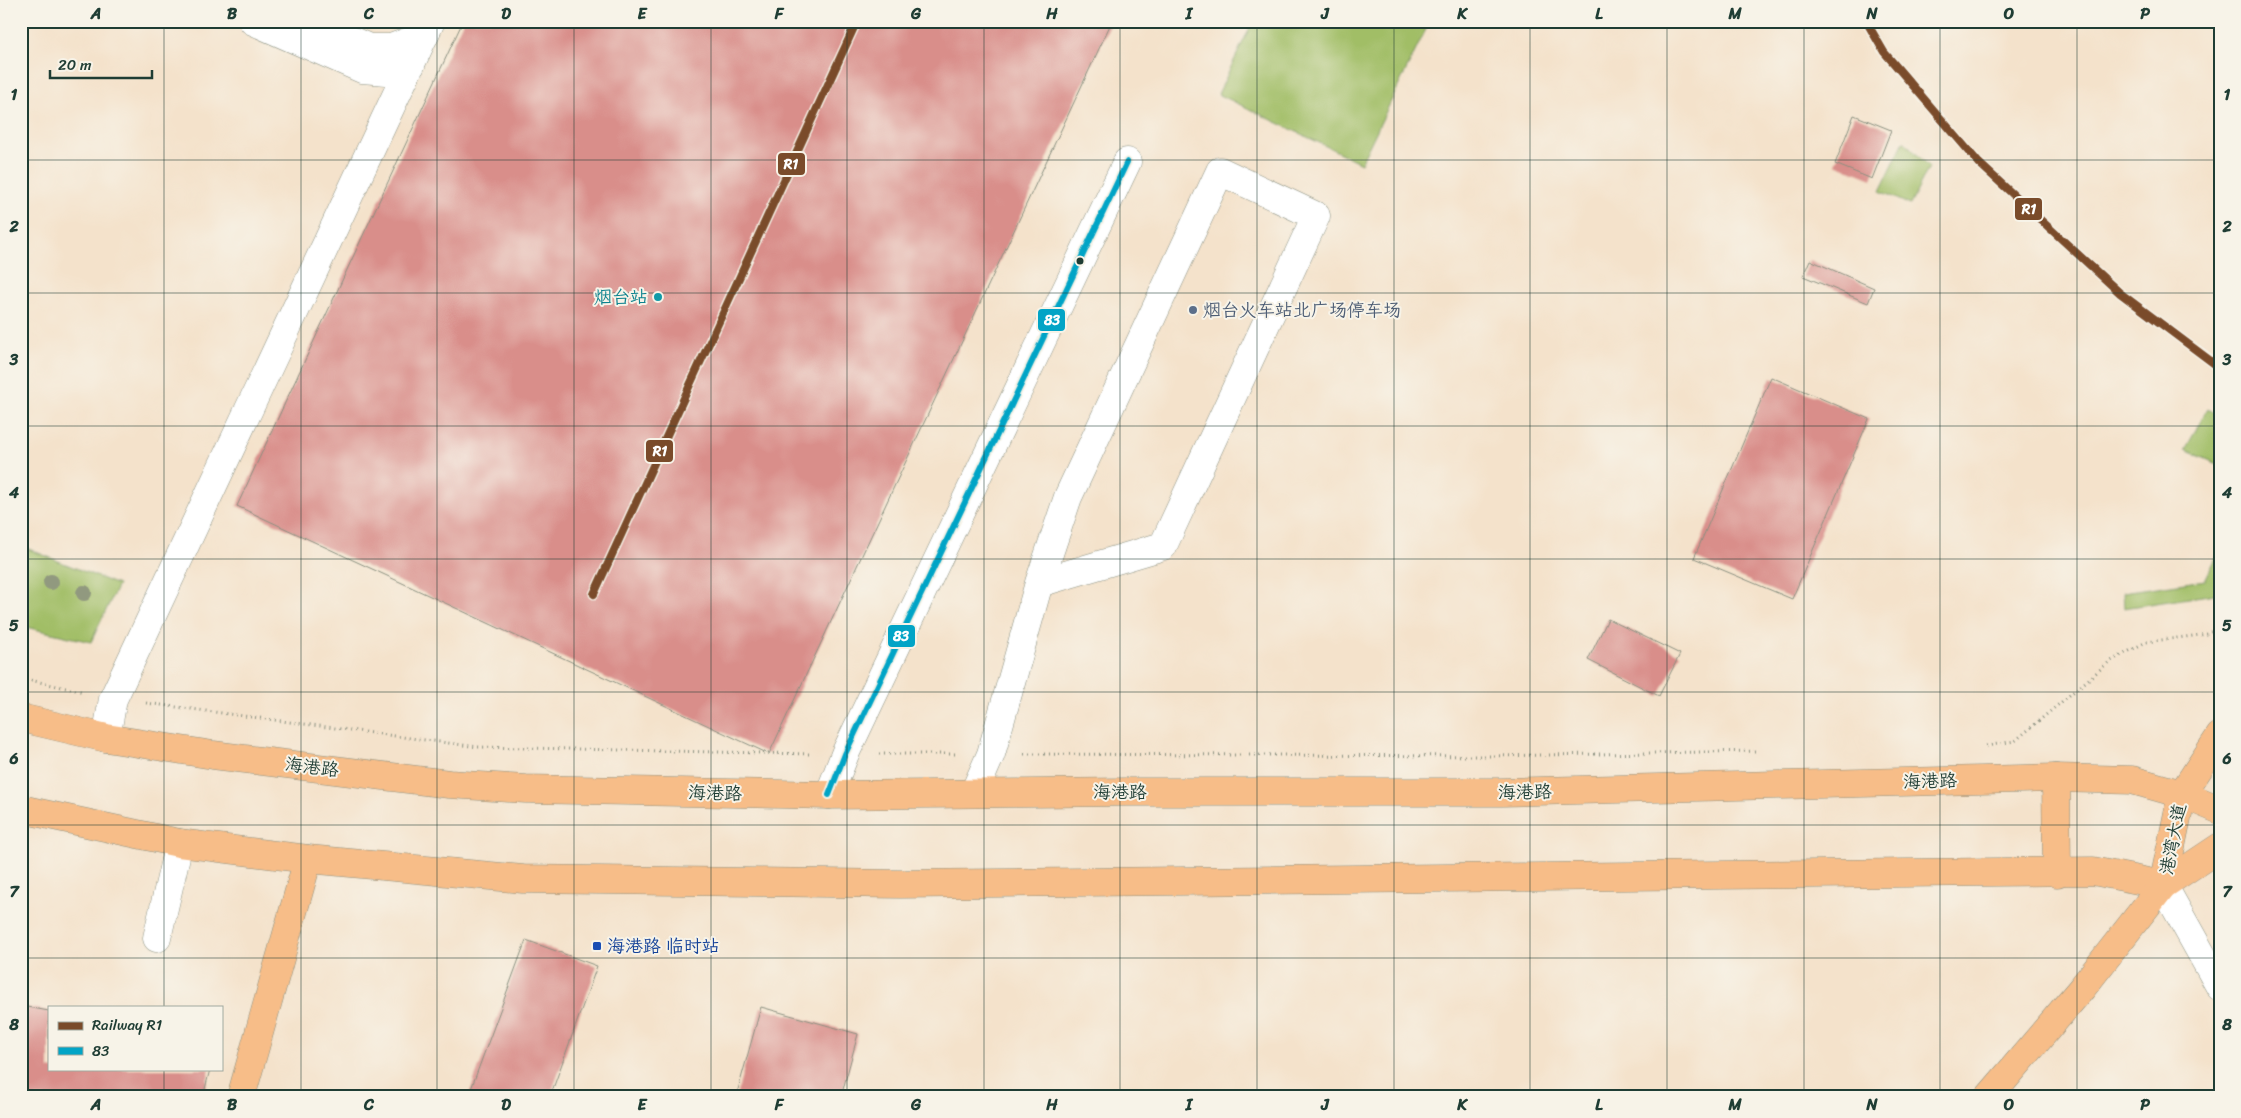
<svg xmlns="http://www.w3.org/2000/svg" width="2241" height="1118" font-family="Sriracha,'LXGW WenKai TC',sans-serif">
  <rect width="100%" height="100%" fill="#f7f3e8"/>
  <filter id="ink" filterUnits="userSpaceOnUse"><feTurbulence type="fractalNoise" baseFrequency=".02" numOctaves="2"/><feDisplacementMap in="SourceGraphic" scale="10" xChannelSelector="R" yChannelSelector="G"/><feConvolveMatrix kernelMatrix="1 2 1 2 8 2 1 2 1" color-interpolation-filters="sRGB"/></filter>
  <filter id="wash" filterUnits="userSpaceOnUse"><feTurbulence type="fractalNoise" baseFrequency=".0096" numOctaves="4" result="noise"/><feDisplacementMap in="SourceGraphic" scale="20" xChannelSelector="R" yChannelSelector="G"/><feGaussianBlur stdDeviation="1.12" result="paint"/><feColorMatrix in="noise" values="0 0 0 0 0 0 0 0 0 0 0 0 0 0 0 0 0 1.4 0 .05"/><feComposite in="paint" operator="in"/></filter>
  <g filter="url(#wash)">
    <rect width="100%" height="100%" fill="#f4e2cb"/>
    <g fill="#a1be66" stroke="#607e4d">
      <polygon points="1253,21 1430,21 1361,163 1218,94"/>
      <polygon points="1904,141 1929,167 1910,205 1880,191"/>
      <polygon points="2208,408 2220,416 2220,465 2185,450"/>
      <polygon points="21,546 118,585 91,642 21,626"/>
      <polygon points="2220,550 2220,585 2215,594 2124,608 2123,592 2205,580"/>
    </g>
    <g id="blocks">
      <g fill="#d98e8a">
        <polygon points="463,21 1112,21 769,754 237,506"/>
        <polygon points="1854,115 1891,130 1872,179 1835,164"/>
        <polygon points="1810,260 1874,288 1868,303 1803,276"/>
        <polygon points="1771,377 1869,419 1792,599 1694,558"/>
        <polygon points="1608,619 1680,654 1659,696 1588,660"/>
        <polygon points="526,940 597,966 550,1097 468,1097"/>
        <polygon points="21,1006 49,1011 49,1069 210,1069 203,1097 21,1097"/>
        <polygon points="761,1007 858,1034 841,1097 736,1097"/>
      </g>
    </g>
  </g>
  <g filter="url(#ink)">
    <use href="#blocks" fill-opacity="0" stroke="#8a9080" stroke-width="1"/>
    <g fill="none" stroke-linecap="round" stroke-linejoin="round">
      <g stroke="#8a9080" stroke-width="29">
        <g id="minor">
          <polyline points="253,21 362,69 387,71 411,65"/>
          <polyline points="307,21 369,48 391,48 425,35"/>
          <polyline points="106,738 113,699 431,21"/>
          <polyline points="974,793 991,754 1039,583 1068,497 1220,171 1316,216 1163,546 1039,583"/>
          <polyline points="829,795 845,754 1127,162"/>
          <polyline points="2163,885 2220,987"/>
          <polyline points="157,938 179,843"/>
        </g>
      </g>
      <g stroke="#8a9080" stroke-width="29">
        <g id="major">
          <polyline points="21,718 106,738 213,755 449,784 526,789 829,795 1126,792 1502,792 2056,778 2132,780 2182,794 2220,810"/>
          <polyline points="2056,778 2057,873"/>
          <polyline points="21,809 179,843 308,859 523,879 900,884 2093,871 2163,885"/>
          <polyline points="2163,885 2182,794 2220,736"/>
          <polyline points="241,1097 308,859"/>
          <polyline points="1989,1097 2082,988 2163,885 2220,847"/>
        </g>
      </g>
      <g stroke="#8a9080" stroke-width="3" stroke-dasharray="1 4" stroke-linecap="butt">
        <polyline points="21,678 84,692"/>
        <polyline points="146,703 478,747 812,754"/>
        <polyline points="1986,746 2015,741 2109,662 2146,642 2208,634 2220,625"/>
        <polyline points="879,754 957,754"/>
        <polyline points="1024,754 1491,756 1757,751"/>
      </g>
      <use href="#minor" stroke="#fff" stroke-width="28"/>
      <use href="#major" stroke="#f7bd88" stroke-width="28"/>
      <g stroke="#f7f3e8" stroke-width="10">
        <polyline id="bus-1" points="829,795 845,754 1127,162"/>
      </g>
      <use href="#bus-1" stroke="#02a4c6" stroke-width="6"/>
      <g stroke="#f7f3e8" stroke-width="11">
        <g id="rail-1">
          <polyline points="1866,21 1884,52 1979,163 2120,293 2220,368"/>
          <polyline points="594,594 857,21"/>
        </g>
      </g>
      <use href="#rail-1" stroke="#7a4b2a" stroke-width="8"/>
    </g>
    <g fill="#91997f">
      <circle cx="51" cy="582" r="8"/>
      <circle cx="84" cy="593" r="8"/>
    </g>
  </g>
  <path fill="none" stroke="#1f3d34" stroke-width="1" stroke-opacity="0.55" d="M164,21V1007M301,21V1097M437,21V1097M574,21V1097M711,21V1097M847,21V1097M984,21V1097M1120,21V1097M1257,21V1097M1394,21V1097M1530,21V1097M1667,21V1097M1804,21V1097M1940,21V1097M2077,21V1097M21,160H2220M21,293H2220M21,426H2220M21,559H2220M21,692H2220M21,825H2220M21,958H2220M164,1069V1097"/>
  <circle fill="#1f3d34" stroke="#f7f3e8" stroke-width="2" cx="1080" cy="261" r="4.5"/>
  <circle fill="#0f9aa8" stroke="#f7f3e8" stroke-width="2" cx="658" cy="297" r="5"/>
  <circle fill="#5c6f8a" stroke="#f7f3e8" stroke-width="2" cx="1193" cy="310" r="5"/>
  <rect fill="#1a4fb4" stroke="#f7f3e8" stroke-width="2" x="592" y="941" width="10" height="10" rx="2.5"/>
  <g text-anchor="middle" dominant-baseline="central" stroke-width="4" stroke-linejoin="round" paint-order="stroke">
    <g font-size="18" fill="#0d838f" stroke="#f7f3e8" text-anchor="end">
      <text x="648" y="297">烟台站</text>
    </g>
    <g font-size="18" fill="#4e5e75" stroke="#f7f3e8" text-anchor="start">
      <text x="1203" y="310">烟台火车站北广场停车场</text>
    </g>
    <g font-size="18" fill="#1f3d34" stroke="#f7f3e8">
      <text transform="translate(312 767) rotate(7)">海港路</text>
      <text transform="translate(1930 781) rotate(-2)">海港路</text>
      <text x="1120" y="792">海港路</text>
      <text transform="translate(1525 792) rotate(-1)">海港路</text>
      <text transform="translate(715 793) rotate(1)">海港路</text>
      <text transform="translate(2173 839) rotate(-79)">港湾大道</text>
    </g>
    <g font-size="18" fill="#164399" stroke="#f7f3e8" text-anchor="start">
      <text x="607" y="946">海港路 临时站</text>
    </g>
  </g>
  <g stroke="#f7f3e8" stroke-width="2">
    <rect x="777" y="152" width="29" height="24" rx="5" fill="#7a4b2a"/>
    <rect x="2014" y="197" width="29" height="24" rx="5" fill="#7a4b2a"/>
    <rect x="1037" y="308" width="29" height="24" rx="5" fill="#02a4c6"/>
    <rect x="645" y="439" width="29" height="24" rx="5" fill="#7a4b2a"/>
    <rect x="887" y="624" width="29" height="24" rx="5" fill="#02a4c6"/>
  </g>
  <g font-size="14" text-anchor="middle" font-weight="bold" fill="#fff">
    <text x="791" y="169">R1</text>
    <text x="2029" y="214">R1</text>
    <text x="1052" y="325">83</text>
    <text x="660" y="456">R1</text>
    <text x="901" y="641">83</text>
  </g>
  <rect width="2241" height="1118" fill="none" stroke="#f7f3e8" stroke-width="55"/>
  <rect x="48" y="1006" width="175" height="65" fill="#f7f3e8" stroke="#a1aaa0"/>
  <rect x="58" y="1022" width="25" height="8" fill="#7a4b2a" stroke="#a1aaa0"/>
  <text x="92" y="1030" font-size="15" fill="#1f3d34">Railway R1</text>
  <rect x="58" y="1047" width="25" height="8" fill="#02a4c6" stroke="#a1aaa0"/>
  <text x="92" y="1056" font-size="15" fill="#1f3d34">83</text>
  <path d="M50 70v8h102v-8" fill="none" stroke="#1f3d34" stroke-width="2.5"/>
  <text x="58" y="70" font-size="15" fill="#1f3d34" stroke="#f7f3e8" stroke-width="4" paint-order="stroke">20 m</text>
  <rect x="28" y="28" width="2186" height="1062" fill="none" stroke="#1f3d34" stroke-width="2"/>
  <g font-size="16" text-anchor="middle" font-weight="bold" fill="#1f3d34">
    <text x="96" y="19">A</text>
    <text x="232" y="19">B</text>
    <text x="369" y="19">C</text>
    <text x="506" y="19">D</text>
    <text x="642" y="19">E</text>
    <text x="779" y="19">F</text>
    <text x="916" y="19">G</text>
    <text x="1052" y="19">H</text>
    <text x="1189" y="19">I</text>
    <text x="1325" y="19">J</text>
    <text x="1462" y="19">K</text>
    <text x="1599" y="19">L</text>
    <text x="1735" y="19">M</text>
    <text x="1872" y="19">N</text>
    <text x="2009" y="19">O</text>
    <text x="2145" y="19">P</text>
    <text x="14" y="100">1</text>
    <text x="2227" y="100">1</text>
    <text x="14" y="232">2</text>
    <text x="2227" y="232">2</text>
    <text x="14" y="365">3</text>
    <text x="2227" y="365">3</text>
    <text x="14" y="498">4</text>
    <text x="2227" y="498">4</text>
    <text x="14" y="631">5</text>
    <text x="2227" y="631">5</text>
    <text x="14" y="764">6</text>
    <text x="2227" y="764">6</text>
    <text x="14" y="897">7</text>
    <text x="2227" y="897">7</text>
    <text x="14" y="1030">8</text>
    <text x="2227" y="1030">8</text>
    <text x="96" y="1110">A</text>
    <text x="232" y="1110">B</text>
    <text x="369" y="1110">C</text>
    <text x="506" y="1110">D</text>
    <text x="642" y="1110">E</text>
    <text x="779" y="1110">F</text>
    <text x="916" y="1110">G</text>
    <text x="1052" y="1110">H</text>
    <text x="1189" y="1110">I</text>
    <text x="1325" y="1110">J</text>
    <text x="1462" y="1110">K</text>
    <text x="1599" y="1110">L</text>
    <text x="1735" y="1110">M</text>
    <text x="1872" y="1110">N</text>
    <text x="2009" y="1110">O</text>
    <text x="2145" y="1110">P</text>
  </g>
</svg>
